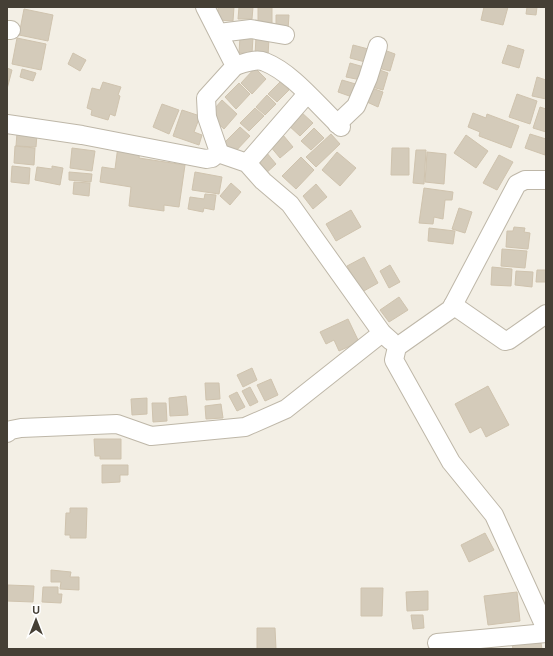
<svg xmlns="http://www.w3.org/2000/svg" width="553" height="656" font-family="Figtree,sans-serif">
  <rect width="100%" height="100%" fill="#f3efe5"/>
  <g fill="#d4cbba" stroke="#cfc3ae">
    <polygon points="218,7 234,7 233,21 218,20"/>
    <polygon points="239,7 253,7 252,19 238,19"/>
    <polygon points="258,7 272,7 272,23 258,22"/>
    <polygon points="484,7 508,7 503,25 481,20"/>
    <polygon points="527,7 537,7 536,15 526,14"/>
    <polygon points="24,9 53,15 48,41 19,35"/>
    <polygon points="276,15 289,15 288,30 276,29"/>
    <polygon points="240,37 253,37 252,54 239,53"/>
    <polygon points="256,37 269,38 268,56 255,55"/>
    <polygon points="17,38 46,44 41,70 12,64"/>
    <polygon points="353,45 372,50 369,63 350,58"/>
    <polygon points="508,45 524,50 519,68 502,63"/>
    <polygon points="384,50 395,54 390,71 378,68"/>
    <polygon points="73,53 86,60 80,71 68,64"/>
    <polygon points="350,63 364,67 361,80 346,77"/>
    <polygon points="7,68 12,70 7,89"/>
    <polygon points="255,68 266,79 252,94 241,83"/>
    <polygon points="22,69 36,73 33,81 20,77"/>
    <polygon points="377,69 388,73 383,90 372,87"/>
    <polygon points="537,77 546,80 546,99 532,96"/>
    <polygon points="342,80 359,85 355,98 338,92"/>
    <polygon points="103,82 121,87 118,95 120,96 115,116 110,114 108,120 91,115 92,110 87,108 92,88 100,90"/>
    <polygon points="280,82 289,90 277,102 268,94"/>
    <polygon points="239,83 250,94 236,109 225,97"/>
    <polygon points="372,88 383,92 378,107 367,102"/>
    <polygon points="517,94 537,101 530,124 509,117"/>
    <polygon points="267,95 276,104 265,115 256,107"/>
    <polygon points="222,100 237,114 224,129 209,115"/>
    <polygon points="162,104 179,110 169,134 153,127"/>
    <polygon points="540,107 546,109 546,132 533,128"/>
    <polygon points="255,108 264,116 249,131 240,123"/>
    <polygon points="182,110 200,116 194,132 202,135 199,145 173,136"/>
    <polygon points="300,111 313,123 300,136 287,124"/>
    <polygon points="473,113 486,118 487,114 519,126 511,148 479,136 480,132 468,127"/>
    <polygon points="240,127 250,136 233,154 223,144"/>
    <polygon points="314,128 324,138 311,150 301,141"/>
    <polygon points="17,133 37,134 36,147 16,146"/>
    <polygon points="331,134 340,144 316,167 306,157"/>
    <polygon points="530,134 546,139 545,155 525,148"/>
    <polygon points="283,135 293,147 280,158 270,146"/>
    <polygon points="466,135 488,151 476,168 454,153"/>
    <polygon points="15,146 35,148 34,165 14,163"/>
    <polygon points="118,146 140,149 139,158 185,165 179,207 164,205 164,211 129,206 131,187 100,182 102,167 115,169"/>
    <polygon points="72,148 95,151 92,171 70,168"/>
    <polygon points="392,148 409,148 409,175 391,175"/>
    <polygon points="416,150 426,150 424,184 413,183"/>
    <polygon points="266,152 276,164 263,176 252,164"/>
    <polygon points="337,152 356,168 340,186 322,170"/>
    <polygon points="427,152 446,154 444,184 425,182"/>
    <polygon points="499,155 513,162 497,190 483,183"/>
    <polygon points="301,157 314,170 296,189 282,176"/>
    <polygon points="12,166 30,168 29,184 11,182"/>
    <polygon points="52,166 63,168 60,185 35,180 37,167 52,169"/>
    <polygon points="69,172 92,174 91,182 69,180"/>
    <polygon points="195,172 222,177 219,194 192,190"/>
    <polygon points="74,182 90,183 89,196 73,194"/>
    <polygon points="231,183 241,192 230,205 220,196"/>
    <polygon points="316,184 327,197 313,209 303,196"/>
    <polygon points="424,188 453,192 452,200 445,200 443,219 434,217 433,224 419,223"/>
    <polygon points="205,194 216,195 214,210 204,208 203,212 188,209 190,197 204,199"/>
    <polygon points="459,208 472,212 465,233 452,229"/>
    <polygon points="351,210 361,227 336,241 326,224"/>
    <polygon points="514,227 525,228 524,232 530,233 528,249 506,247 507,231 513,231"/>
    <polygon points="429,228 455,231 453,244 428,241"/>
    <polygon points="502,249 527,251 525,268 501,266"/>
    <polygon points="364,257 378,283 362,292 347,266"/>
    <polygon points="390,265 400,282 389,288 380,271"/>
    <polygon points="492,267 512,269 511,286 491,285"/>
    <polygon points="537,270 546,270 546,282 536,282"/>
    <polygon points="516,271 533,272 532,287 515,285"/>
    <polygon points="399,297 408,310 389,322 380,310"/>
    <polygon points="348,319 359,342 339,351 334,340 326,344 320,332"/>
    <polygon points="252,368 257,380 243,387 237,375"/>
    <polygon points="271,379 278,395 265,401 257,385"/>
    <polygon points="205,383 219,383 220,399 206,400"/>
    <polygon points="488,386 509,425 486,437 481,427 470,433 455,404"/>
    <polygon points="250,387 258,402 250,406 242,391"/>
    <polygon points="237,392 245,407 237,411 229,396"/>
    <polygon points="186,396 188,415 170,416 169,398"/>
    <polygon points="147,398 147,414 132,415 131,399"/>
    <polygon points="152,403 166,403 167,421 153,422"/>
    <polygon points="221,404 223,418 206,419 205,406"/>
    <polygon points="94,439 121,439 121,459 100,459 100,456 95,456"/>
    <polygon points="102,465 128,465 128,475 120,475 120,482 102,483"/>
    <polygon points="70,508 87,508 86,538 70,538 70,535 65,535 66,513 70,513"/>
    <polygon points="485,533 494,550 469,562 461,545"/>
    <polygon points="51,570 71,572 70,577 79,577 79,590 60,589 61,582 51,582"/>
    <polygon points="8,585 34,586 33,602 7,601"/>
    <polygon points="43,587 58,587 58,594 62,594 61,603 42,602"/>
    <polygon points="361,588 383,588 382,616 361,616"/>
    <polygon points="428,591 428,610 407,611 406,592"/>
    <polygon points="517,592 520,621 488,625 484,596"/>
    <polygon points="411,615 423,615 424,628 413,629"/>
    <polygon points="257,628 275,628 276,649 257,649"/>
    <polygon points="541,643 542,649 513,649 512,644"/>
  </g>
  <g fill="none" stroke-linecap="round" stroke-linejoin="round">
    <g stroke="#beb7a8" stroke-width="20">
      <g id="minor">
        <polyline points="7,30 11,30"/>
        <polyline points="219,33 251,29 285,35"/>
        <path d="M235,66C244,63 256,58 265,62C293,73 319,107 341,127"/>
        <polyline points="7,124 82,135 206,159 212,158 218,153 218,149 207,117 206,98 235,66 205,7"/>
        <polyline points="337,124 356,106 368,78 378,46"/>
        <polyline points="218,153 247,163 263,181 290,204 382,333 391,341"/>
        <polyline points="247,163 307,94"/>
        <polyline points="546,180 525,180 517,184 451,309 397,347 394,360 451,462 494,515 546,629"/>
        <polyline points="453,305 505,341 509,340 546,314"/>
        <polyline points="7,433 11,430 21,428 117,424 151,436 245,427 286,409 382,333"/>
        <polyline points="437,643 546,633"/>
      </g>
    </g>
    <use href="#minor" stroke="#fff" stroke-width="18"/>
  </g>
  <rect width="553" height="656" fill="none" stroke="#453f35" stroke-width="16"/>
  <g transform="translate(36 620)" stroke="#ffffff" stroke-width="3" paint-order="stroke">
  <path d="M0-3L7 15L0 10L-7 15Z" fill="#453f35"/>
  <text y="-6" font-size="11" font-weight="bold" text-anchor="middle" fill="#453f35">U</text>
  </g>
</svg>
